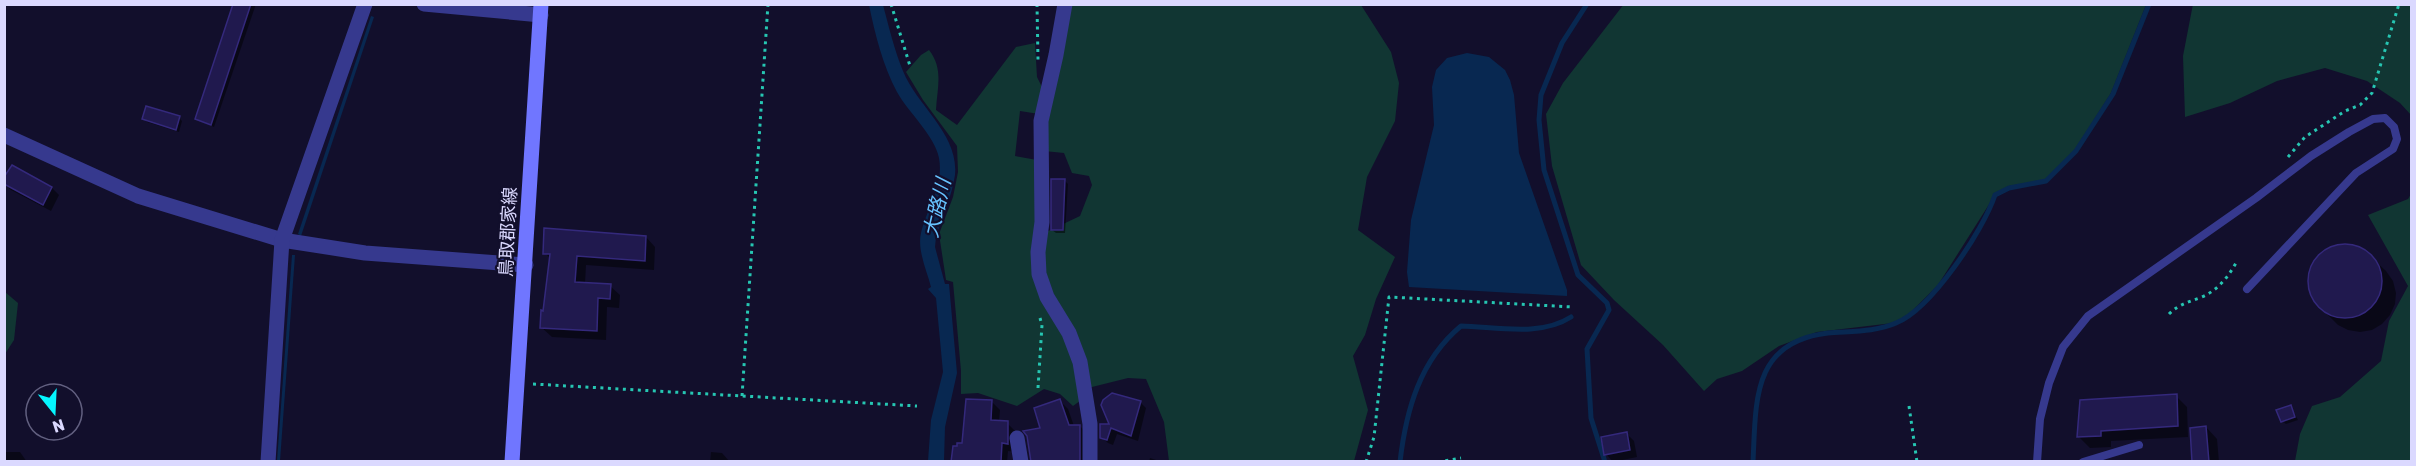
<svg xmlns="http://www.w3.org/2000/svg" width="2416" height="466" font-family="Rubik,'Noto Sans JP',sans-serif">
  <rect width="100%" height="100%" fill="#120f2c"/>
  <g fill="#113633">
    <polygon points="1624,4 2146,4 2146,5 2111,93 2074,151 2045,180 2009,186 1995,195 1938,285 1908,315 1893,323 1817,332 1779,346 1742,371 1717,379 1704,391 1663,345 1614,300 1581,265 1552,166 1546,114 1563,83"/>
    <polygon points="2193,4 2411,5 2411,115 2400,103 2367,81 2325,68 2277,81 2230,103 2185,117 2183,56"/>
    <polygon points="1069,5 1361,5 1391,52 1399,83 1395,121 1367,177 1358,230 1395,257 1376,299 1365,335 1353,356 1368,410 1354,461 1169,461 1164,422 1146,379 1128,378 1088,388 1045,283 1044,233 1080,216 1092,185 1089,176 1072,173 1064,153 1044,151 1043,144"/>
    <path d="M1035,43L1037,77L1042,87L1039,114L1020,111L1015,156L1037,160L1035,247L1063,328L1084,398L1073,406L1060,394L1044,389L1017,406L978,393L961,394V371L953,282L946,280L939,234L953,197L958,172L957,146L923,100L906,72L921,55L929,50C944,69 937,88 936,110L957,125L1016,47Z"/>
    <polygon points="2411,194 2411,461 2295,461 2300,434 2312,406 2340,397 2381,361 2389,321 2408,286 2368,215 2408,199"/>
    <polygon points="5,292 18,303 14,340 5,354"/>
  </g>
  <g fill="#082851">
    <path d="M869,5H883C889,27 894,49 903,71C917,106 959,134 955,175C952,196 942,217 936,237L935,247L945,284H949L957,373L945,427L944,461H928L931,420L943,372L936,298L928,289L931,287C927,271 917,250 921,233C927,208 944,185 939,158C935,136 908,112 897,92C883,66 875,34 869,5Z"/>
    <polygon points="371,16 374,17 301,236 298,234"/>
    <polygon points="1467,53 1489,57 1505,70 1510,80 1514,95 1519,153 1567,290 1567,296 1409,287 1407,272 1411,220 1434,125 1432,87 1436,70 1447,58"/>
    <polygon points="292,255 295,255 280,461 277,461"/>
  </g>
  <g fill="#0007">
    <polygon points="235,4 256,4 214,127 197,119"/>
    <polygon points="144,118 179,118 182,121 179,132 147,122"/>
    <polygon points="1065,181 1068,184 1065,233 1056,233 1052,230"/>
    <polygon points="4,184 52,188 59,195 51,211 11,190"/>
    <polygon points="646,237 655,247 654,270 586,265 585,284 610,286 620,295 619,308 607,307 606,340 552,337 542,328 551,259 545,253"/>
    <polygon points="2338,245 2350,245 2362,249 2386,271 2393,281 2396,293 2395,304 2390,315 2382,324 2372,330 2360,332 2348,330 2338,325 2314,301 2310,290 2308,278 2311,266 2318,256 2327,249"/>
    <polygon points="2176,396 2187,407 2188,437 2111,441 2111,447 2090,448 2079,437"/>
    <polygon points="1060,401 1068,409 1074,426 1080,426 1088,435 1089,462 1033,462 1042,429"/>
    <polygon points="992,402 1000,410 999,422 1007,423 1015,431 1016,452 1008,451 1007,462 953,462"/>
    <polygon points="1140,402 1146,408 1138,441 1117,434 1113,445 1108,443 1101,437 1111,425"/>
    <polygon points="2290,406 2298,420 2286,424 2282,421"/>
    <polygon points="2206,427 2217,439 2219,462 2194,462"/>
    <polygon points="1627,434 1634,441 1637,457 1613,462 1606,454"/>
    <polygon points="4,452 20,452 27,462 4,462"/>
    <polygon points="711,452 722,453 730,462 710,462"/>
    <polygon points="1150,458 1162,462 1149,462"/>
  </g>
  <g fill="none" stroke-linecap="round" stroke-linejoin="round">
    <g stroke="#082851" stroke-width="5">
      <polyline points="1587,4 1562,43 1541,95 1539,120 1544,170 1578,275 1607,303 1609,310 1587,349 1591,418 1605,462"/>
      <path d="M1400,462C1406,410 1420,360 1461,326C1497,327 1540,337 1571,317"/>
      <path d="M1753,462C1756,400 1752,342 1828,333C1850,331 1876,332 1896,323C1931,309 1983,231 1995,195L2009,188L2046,181L2076,151L2113,94L2149,4"/>
    </g>
  </g>
  <g fill="#20194e" stroke="#34297c" stroke-width="1.5">
    <polygon points="233,4 251,4 211,125 195,119"/>
    <polygon points="146,106 180,116 176,130 142,119"/>
    <polygon points="12,165 52,187 43,205 4,184 4,177"/>
    <polygon points="1051,179 1065,179 1063,230 1051,230"/>
    <polygon points="544,228 646,236 645,261 577,256 575,282 611,284 610,299 598,298 597,331 540,328 541,310 543,311 550,254 543,254"/>
    <circle cx="2345" cy="281" r="37"/>
    <polygon points="1112,393 1141,401 1131,436 1111,428 1107,440 1100,438 1100,424 1109,424 1101,405 1103,400"/>
    <polygon points="2177,394 2178,426 2101,431 2101,436 2077,437 2080,400"/>
    <polygon points="966,399 992,400 991,420 1008,421 1008,444 1002,443 1001,462 951,462 953,446 957,446 957,443 962,443"/>
    <polygon points="1060,399 1069,425 1080,425 1080,462 1031,462 1027,436 1023,431 1040,428 1034,408"/>
    <polygon points="2291,405 2295,417 2281,422 2276,410"/>
    <polygon points="2206,426 2209,462 2192,462 2190,428"/>
    <polygon points="1627,432 1630,450 1604,455 1601,437"/>
  </g>
  <g fill="none" stroke-linecap="round" stroke-linejoin="round">
    <g stroke="#26c6b2" stroke-width="3" stroke-dasharray="3 4.5" stroke-linecap="butt">
      <polyline points="891,4 910,66"/>
      <polyline points="1037,4 1038,60"/>
      <polyline points="2288,157 2305,137 2345,111 2360,105 2372,93 2399,4"/>
      <path d="M2169,314C2179,304 2189,302 2202,297C2218,290 2228,277 2236,263"/>
      <polyline points="533,384 917,406"/>
      <polyline points="1038,388 1042,325 1040,318"/>
      <polyline points="742,396 768,4"/>
      <polyline points="1909,406 1917,462"/>
      <polyline points="1366,462 1374,437 1389,297 1573,307"/>
      <polyline points="1438,462 1461,458"/>
    </g>
    <g stroke="#36398e" stroke-width="8">
      <polyline points="2037,462 2040,419 2049,383 2063,347 2088,316 2256,198 2311,156 2349,132 2373,119 2385,118 2394,127 2397,139 2393,149 2356,173 2247,289"/>
      <polyline points="2083,462 2139,445"/>
    </g>
    <g stroke="#36398e" stroke-width="15">
      <polyline points="424,4 541,15"/>
      <polyline points="1065,4 1056,55 1041,121 1042,222 1038,252 1039,274 1047,297 1069,333 1080,362 1090,424 1090,462"/>
      <polyline points="4,135 138,196 282,240 365,253 526,265"/>
      <polyline points="1017,438 1021,462"/>
      <polyline points="268,462 282,240 365,4"/>
    </g>
    <polyline stroke="#7076ff" stroke-width="15" points="512,462 541,4"/>
  </g>
  <g text-anchor="middle" dominant-baseline="central" stroke-width="4.5" stroke-linejoin="round" paint-order="stroke">
    <g font-size="18" fill="#dbd9ff" stroke="#120f2c">
      <text transform="translate(508 232) rotate(-87)">鳥取郡家線</text>
    </g>
    <g font-size="20" font-style="italic" fill="#67c3ff" stroke="#120f2c">
      <text transform="translate(937 208) rotate(-77)">大路川</text>
    </g>
  </g>
  <rect width="2416" height="466" fill="none" stroke="#dbd9ff" stroke-width="12"/>
  <g transform="translate(54 412) rotate(162)"><circle r="28" fill="#120f2c" stroke="#626080" stroke-width="1.5"/>
  <path d="M0-4.5L10 22L0 15L-10 22Z" fill="#05f6ff"/>
  <text y="-9" font-size="16" font-weight="bold" text-anchor="middle" fill="#dbd9ff">N</text>
  </g>
</svg>
